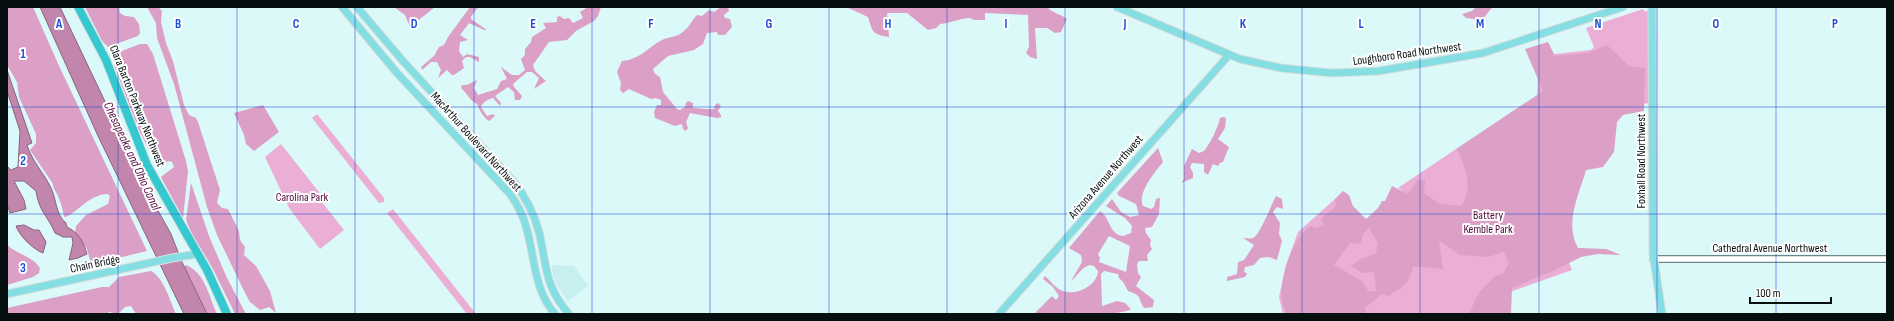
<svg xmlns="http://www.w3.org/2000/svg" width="1894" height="321" font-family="'Sofia Sans Condensed',sans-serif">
  <rect width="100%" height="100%" fill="#dcf9fa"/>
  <polygon fill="#c8eff0" points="552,265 574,266 588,286 568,301 557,286 552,272"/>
  <g fill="#ebaed4">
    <polygon points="1643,9 1645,12 1650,9 1648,103 1624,109 1580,169 1565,252 1572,270 1493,298 1489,314 1283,314 1279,297 1286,265 1298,232 1335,199 1370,226 1403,191 1398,188 1456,149 1458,153 1537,100 1538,62 1555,54 1591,50 1594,47 1586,28"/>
    <polygon points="317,114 384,198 384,202 379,203 312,118"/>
    <polygon points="281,144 319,192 318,197 344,230 320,249 289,208 265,157"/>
    <polygon points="393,209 476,314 467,314 387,213"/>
  </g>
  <g fill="#dc9fc6" fill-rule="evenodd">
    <path d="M7,7H33L60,68L147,251L114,259L113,263C105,266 97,266 90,260L87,249L75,233L76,226L86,215L108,204L110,196L108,194C90,193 73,217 64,217C63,210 61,203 58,196C56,191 53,189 53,184L30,150L36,143V134L19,97L17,82L7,65Z"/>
    <polygon points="85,7 119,7 120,13 125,16 134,17 139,24 140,33 138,36 108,47 102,41"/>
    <polygon points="147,7 158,7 162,11 161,22 166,43 173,61 184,105 189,115 196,118 198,122 220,190 217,203 222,208 228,209 239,231 240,240 245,247 244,255 256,266 270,291 276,313 269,307 260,310 250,302 245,293 217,235 207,207 174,84 157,38 156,23"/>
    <polygon points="394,7 435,7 410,27 405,15"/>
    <polygon points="470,7 478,7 471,17 471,19 487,30 484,30 469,23 460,35 468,40 460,42 459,51 463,57 467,54 479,57 479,62 470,57 466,57 462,61 464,68 454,75 452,75 447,70 438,78 441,70 437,62 431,62 422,70 421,67 434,56 439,47 444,45 448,37"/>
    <path d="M588,7H601L598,16L594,21L576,31L567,40L549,42L533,65L535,71L546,81L534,89L539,78L532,72H527L513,84L514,87L522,96L520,100H515L514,92L508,87L495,96L501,103L500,106L493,98C488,99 483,102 481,107L487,116L493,114L495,116L489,121C483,117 480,111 477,104C470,101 467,93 461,88L462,85H467L477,80L474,88L478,95L497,89L501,81L507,79L501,67L512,75H519L525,70L521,59L525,55V49L531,42L532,37L546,28L543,23L557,22V17L560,16L564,19L569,18L573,23L583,18L580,12Z"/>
    <path d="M721,7H728L729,11L724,15L725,18L730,19L732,27L725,35H718L717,32L707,33L703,44L694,50L668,56L653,69L655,74L660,77L663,92L677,109L680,110L685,107L686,103L688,101L693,103V108C701,108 706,110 714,109L715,105L718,103L721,106L718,111L721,115V117L717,118L690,113L686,122L688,128L686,131L683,129L682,124L675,126L655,118L654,112L657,105H661V100L656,98L651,99L629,89L623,93L620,90L621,83L617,72L622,61C638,60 647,49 660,41C668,36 678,38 685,30C690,26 692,20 697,15L702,16L709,10L714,12Z"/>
    <path d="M846,7H1047C1052,13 1061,14 1067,19L1061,32L1055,33L1047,28H1035L1037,59L1030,57L1026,53L1029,47L1028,15L985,13V20H974L970,18C960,18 951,23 940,24L936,28L928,30L907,13H887L889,37C872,34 873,33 868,17Z"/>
    <path d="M1476,7H1493C1488,11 1484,20 1478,23L1474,19L1466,18L1462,14L1472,11Z"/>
    <path d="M1548,42L1555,56L1588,53L1607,45L1629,66L1645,68L1644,111L1623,115L1617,122L1614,152L1603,167L1586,170C1579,195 1564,223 1578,248L1606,249L1621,255L1598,254L1581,257L1553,271L1512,288L1511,314H1469L1478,294L1495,276L1503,274L1509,263L1504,252L1488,257L1460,255L1439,240L1443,269L1413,266C1411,282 1401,289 1388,296L1382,294L1365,308L1366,314H1287C1285,309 1282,305 1282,299C1279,279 1293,236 1311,226L1317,228L1324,225L1321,219L1336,206L1335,199L1343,191L1349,195L1353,206L1366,219L1378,208L1382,201H1385L1392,186L1408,194L1418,179L1425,180L1424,193L1440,204L1462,206C1473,188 1466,166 1456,149L1543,91L1525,49ZM1369,228L1378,243L1376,253L1361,259L1351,266L1362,273L1374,272L1376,291H1368L1363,282L1334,265L1350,243L1361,244L1363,234Z"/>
    <polygon points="140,44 147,44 153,54 186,161 188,171 183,218 161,177 174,167 172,162 168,161 162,167 156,164 139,130 114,65 114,54"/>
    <polygon points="263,105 279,132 254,151 246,144 244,135 234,113"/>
    <path d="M1223,117L1226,118L1225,128L1218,139L1229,147L1223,162L1220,163L1218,166L1213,164L1208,175L1204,172V164L1192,163L1190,167L1193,173V178L1181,183L1184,179V166L1192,149L1199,153L1204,151C1211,142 1217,130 1220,118Z"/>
    <path d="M1158,148L1163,162C1155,172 1137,193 1143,206L1151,209L1154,207L1156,199L1160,198L1159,214L1152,227L1145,228L1146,233L1151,240L1150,245L1152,249L1147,255L1148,261H1139L1137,264L1138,273L1141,277L1136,286L1154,300L1153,307L1144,308C1137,297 1143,296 1128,291L1123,282L1119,278L1118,274L1104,271L1101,274L1102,306L1117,301L1125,303L1131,309C1121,317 1051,314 1034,314L1052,296L1056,300L1059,296L1053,287L1043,279L1045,276C1051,281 1056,289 1063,291C1076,296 1097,286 1098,271L1094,266L1090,265C1080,268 1078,276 1071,281L1082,262L1081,255L1069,248L1100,211C1111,218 1108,234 1123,236L1131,233L1132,226L1125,218L1106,206L1112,199L1121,212L1130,217L1139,215L1136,204L1119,196L1117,193ZM1109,236L1130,246L1126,272L1099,262L1100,258L1098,254Z"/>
    <polygon points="191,183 209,236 227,278 246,314 235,314 212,267 191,232 186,220"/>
    <path d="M1276,196L1282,199L1283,209L1277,207L1273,212L1280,223L1279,234L1282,241L1277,260L1269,257L1260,258L1254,265L1245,267L1244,271L1247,274L1245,277L1227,281V277L1237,274L1238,262L1244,260L1254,245L1243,238C1246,238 1250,239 1253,238C1260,235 1272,203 1276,196Z"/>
    <path d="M7,245C18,255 31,255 40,268L39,273L33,277L7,285Z"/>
    <path d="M186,265C205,272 209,297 217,314H207L184,266Z"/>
    <path d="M151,271C164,278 170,301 176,314H136L131,306L125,307L118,314L109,312L106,314H7V308L102,287H109L119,277Z"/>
  </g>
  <g fill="#c286ac" stroke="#8a627d">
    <polygon points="40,7 60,7 151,198 171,234 182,262 207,314 184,314 98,136"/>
    <path d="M7,70L32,143L27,145C32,161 43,172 50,186C57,199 55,214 66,223L67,227C79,233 83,241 87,254L78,258L69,260L73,243L72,237H63L55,233C48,216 39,212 36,191L24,181H14L24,200L26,209L10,213L7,204V166L11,170L18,167L20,131L7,91Z"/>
    <path d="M24,225L34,230H39L46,242L43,253C33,249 20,237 16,226Z"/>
  </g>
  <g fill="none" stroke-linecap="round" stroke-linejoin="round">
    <g stroke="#6e8889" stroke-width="8">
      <polyline id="minor" points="1653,259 1887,259"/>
    </g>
    <g stroke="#dcddde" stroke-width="9">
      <g id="major">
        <path d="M342,7L397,73L510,194C518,205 524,217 527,230C535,259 534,290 555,314"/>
        <path d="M357,7L402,60L513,181C525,196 534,213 539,232C547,265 544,286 569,314"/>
        <polyline points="1117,7 1240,59 1281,68 1332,73 1379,71 1483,53 1623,7"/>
        <polyline points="1652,7 1653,253 1662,314"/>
        <polyline points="7,294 172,258 198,254"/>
        <polyline points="999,314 1229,55"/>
      </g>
    </g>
    <g stroke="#dcddde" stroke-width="10">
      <polyline id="highway" points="78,7 106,60 147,165 207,270 227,314"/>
    </g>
    <use href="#minor" stroke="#fff" stroke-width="5.5"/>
    <use href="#major" stroke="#85dee2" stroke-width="7"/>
    <use href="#highway" stroke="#34c8cf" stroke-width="8"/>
  </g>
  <path fill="none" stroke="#1d4ed8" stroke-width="1" stroke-opacity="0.55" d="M118,7V314M237,7V314M355,7V314M474,7V314M592,7V314M710,7V314M829,7V314M947,7V314M1065,7V314M1184,7V314M1302,7V314M1420,7V314M1539,7V314M1657,7V314M1776,7V314M7,107H1887M7,214H1887"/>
  <g text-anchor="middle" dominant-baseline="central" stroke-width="4" stroke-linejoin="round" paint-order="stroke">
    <g font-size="12" fill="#060f10" stroke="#fff">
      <text transform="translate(1407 54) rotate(-8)">Loughboro Road Northwest</text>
      <text transform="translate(137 106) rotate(68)">Clara Barton Parkway Northwest</text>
      <text transform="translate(476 142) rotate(48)">MacArthur Boulevard Northwest</text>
      <text transform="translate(1641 161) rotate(-90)">Foxhall Road Northwest</text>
      <text transform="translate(1106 177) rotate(-49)">Arizona Avenue Northwest</text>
      <text x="1770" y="248">Cathedral Avenue Northwest</text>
      <text transform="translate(95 264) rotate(-12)">Chain Bridge</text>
    </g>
    <g font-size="12" fill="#520a3f" stroke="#fff">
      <text x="302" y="197">Carolina Park</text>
      <text x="1488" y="215">Battery<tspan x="1488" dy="14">Kemble Park</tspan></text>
    </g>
    <g font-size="13" font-style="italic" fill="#581145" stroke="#fff">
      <text transform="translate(132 156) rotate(65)">Chesapeake and Ohio Canal</text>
    </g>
  </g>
  <g font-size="13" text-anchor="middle" font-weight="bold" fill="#1d4ed8" stroke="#fff" stroke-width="4" stroke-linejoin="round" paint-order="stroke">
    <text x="59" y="28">A</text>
    <text x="178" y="28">B</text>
    <text x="296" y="28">C</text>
    <text x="414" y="28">D</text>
    <text x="533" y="28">E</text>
    <text x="651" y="28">F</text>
    <text x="769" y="28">G</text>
    <text x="888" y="28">H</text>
    <text x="1006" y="28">I</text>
    <text x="1125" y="28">J</text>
    <text x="1243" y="28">K</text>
    <text x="1361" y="28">L</text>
    <text x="1480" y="28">M</text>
    <text x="1598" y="28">N</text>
    <text x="1716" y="28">O</text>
    <text x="1835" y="28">P</text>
    <text x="23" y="58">1</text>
    <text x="23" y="165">2</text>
    <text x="23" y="272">3</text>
  </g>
  <rect width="1894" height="321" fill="none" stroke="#060f10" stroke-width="16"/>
  <path d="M1750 297v6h81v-6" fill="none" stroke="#060f10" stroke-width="2"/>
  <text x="1756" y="297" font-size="12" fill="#060f10" stroke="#ffffff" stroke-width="3" paint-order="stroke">100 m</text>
</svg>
